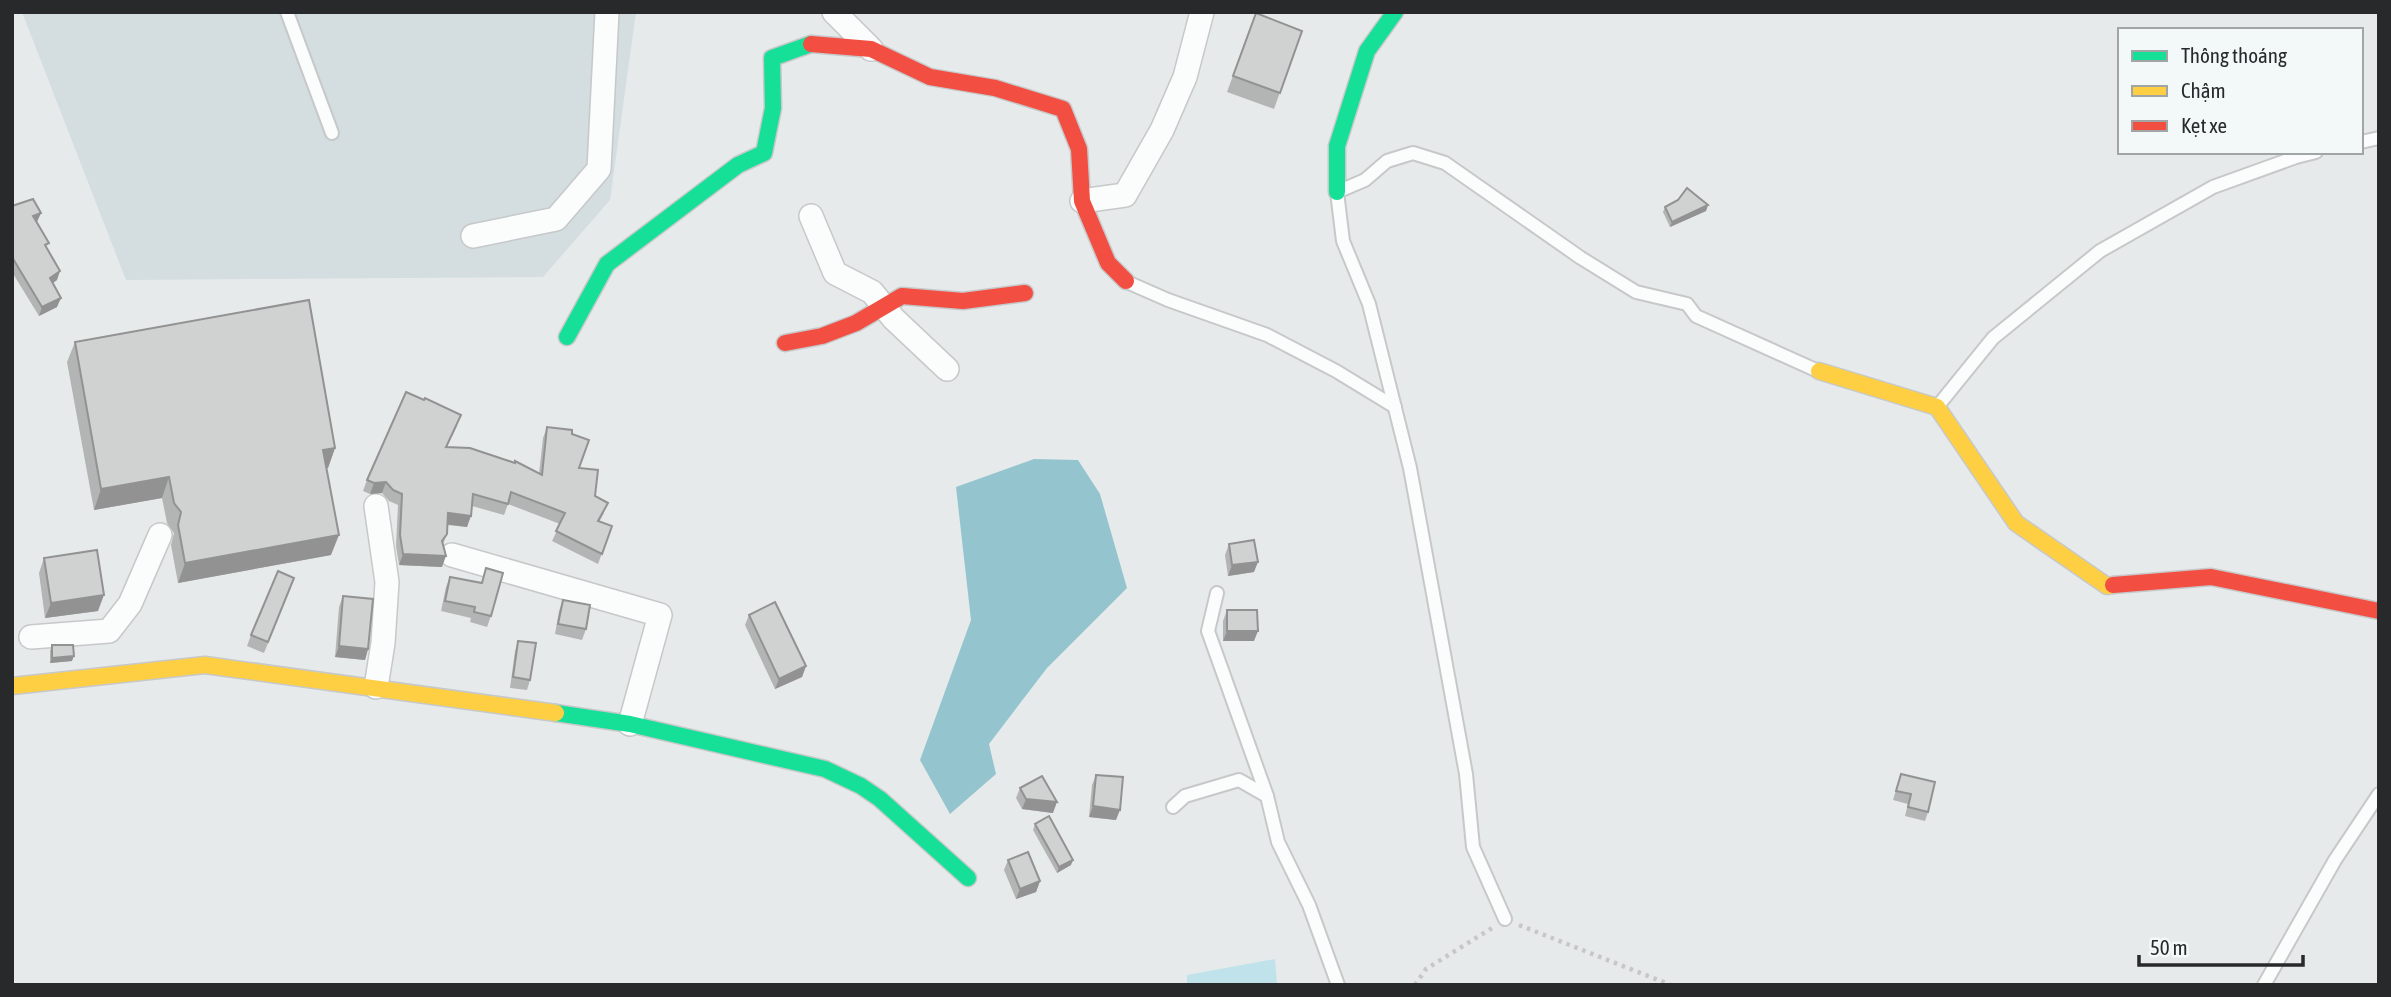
<svg xmlns="http://www.w3.org/2000/svg" width="2391" height="997" font-family="'Asap Condensed',sans-serif">
  <rect width="100%" height="100%" fill="#e7eaeb"/>
  <polygon fill="#d4dddf" points="22,12 636,12 610,200 543,277 126,280"/>
  <polygon fill="#c0e3eb" points="1275,959 1277,985 1187,985 1187,975"/>
  <polygon fill="#94c5cf" points="1034,459 1078,460 1100,494 1127,588 1047,668 989,744 996,774 950,814 920,760 971,620 956,487"/>
  <g fill="none" stroke-linecap="round" stroke-linejoin="round">
    <g stroke="#c6c8c9" stroke-width="16">
      <g id="lane">
        <polyline points="287,12 332,133"/>
        <polyline points="2361,142 2379,138"/>
        <polyline points="1127,282 1168,300 1267,335 1336,371 1395,407"/>
        <polyline points="1937,407 1993,338 2100,251 2213,187 2296,157 2316,152"/>
        <polyline points="1217,593 1208,631 1267,796 1278,842 1309,905 1338,985"/>
        <polyline points="1173,807 1185,796 1239,780 1267,796"/>
        <polyline points="1505,919 1473,847 1466,774 1410,468 1369,304 1343,241 1337,192 1365,180 1387,161 1413,153 1445,163 1581,258 1636,292 1687,304 1696,316 1818,371"/>
        <polyline points="2264,985 2335,860 2379,794"/>
      </g>
    </g>
    <g stroke="#c6c8c9" stroke-width="26">
      <g id="street">
        <polyline points="834,12 871,49"/>
        <polyline points="1082,201 1125,195 1162,130 1185,77 1202,12"/>
        <polyline points="811,216 835,273 872,292 894,319 947,369"/>
        <polyline points="473,236 556,219 599,169 607,12"/>
        <polyline points="376,506 387,582 383,643 376,687"/>
        <polyline points="452,555 660,615 630,724"/>
        <polyline points="31,637 109,631 130,604 160,535"/>
      </g>
    </g>
    <g stroke="#c6c8c9" stroke-width="19">
      <g id="fast">
        <polyline points="1337,192 1337,146 1367,51 1395,12"/>
        <polyline points="567,337 607,264 738,165 764,153 773,108 772,58 811,44"/>
        <polyline points="556,713 630,724 825,769 861,786 880,799 968,878"/>
      </g>
    </g>
    <g stroke="#c6c8c9" stroke-width="19">
      <g id="slow">
        <polyline points="1819,371 1937,407 2016,523 2107,586 2113,585"/>
        <polyline points="12,686 205,665 556,713"/>
      </g>
    </g>
    <g stroke="#c6c8c9" stroke-width="19">
      <g id="jam">
        <polyline points="811,44 871,49 930,77 995,88 1063,109 1079,149 1082,201 1108,263 1126,281"/>
        <polyline points="785,343 822,336 856,323 902,296 963,301 1025,293"/>
        <polyline points="2113,585 2211,577 2379,611"/>
      </g>
    </g>
    <g stroke="#c7c7c8" stroke-width="4.5" stroke-dasharray="3.5 5" stroke-linecap="butt">
      <polyline points="1519,925 1671,985"/>
      <polyline points="1415,985 1426,969 1492,928"/>
    </g>
    <use href="#lane" stroke="#fbfcfc" stroke-width="12"/>
    <use href="#street" stroke="#fbfcfc" stroke-width="23"/>
    <use href="#fast" stroke="#16e098" stroke-width="16"/>
    <use href="#slow" stroke="#ffcf43" stroke-width="16"/>
    <use href="#jam" stroke="#f24e42" stroke-width="16"/>
  </g>
  <g fill="#b3b4b4">
    <polygon points="1256,13 1302,31 1274,109 1227,92"/>
    <polygon points="1708,205 1706,211 1670,227 1663,212 1665,207"/>
    <polygon points="12,206 37,222 57,280 53,283 57,307 39,316 12,272"/>
    <polygon points="75,342 335,448 328,468 326,468 331,555 178,583 171,545 174,533 167,523 162,498 94,510 67,362"/>
    <polygon points="457,426 447,447 539,474 543,438 547,427 572,434 579,468 604,513 599,522 612,526 598,564 552,541 560,524 508,504 504,515 472,506 467,527 447,525 447,534 443,544 442,567 399,565 396,546 398,505 389,501 382,493 370,494 363,491 367,480"/>
    <polygon points="1229,544 1254,572 1228,576 1225,555"/>
    <polygon points="44,558 98,611 45,618 39,573"/>
    <polygon points="486,568 491,616 487,627 470,622 471,618 441,611 446,587 450,577 481,583"/>
    <polygon points="290,588 264,653 247,646 251,635"/>
    <polygon points="343,596 368,649 365,660 335,657 339,607"/>
    <polygon points="563,600 586,629 582,640 555,634 559,611"/>
    <polygon points="1227,610 1254,641 1223,641 1223,621"/>
    <polygon points="749,615 806,666 802,677 775,689 745,625"/>
    <polygon points="518,641 530,680 527,690 510,688 515,651"/>
    <polygon points="52,645 72,661 50,663 50,651"/>
    <polygon points="1901,774 1928,812 1925,821 1905,816 1908,804 1893,800"/>
    <polygon points="1096,775 1116,820 1089,817 1092,785"/>
    <polygon points="1020,788 1053,813 1022,809 1016,798"/>
    <polygon points="1035,824 1071,865 1057,873 1033,830"/>
    <polygon points="1008,860 1040,881 1036,892 1016,899 1004,870"/>
  </g>
  <g fill="#929292">
    <polygon points="1708,205 1706,211 1670,227 1672,222"/>
    <polygon points="41,213 37,222 30,226 33,216"/>
    <polygon points="60,271 57,280 47,287 50,278"/>
    <polygon points="61,298 57,307 39,316 42,307"/>
    <polygon points="335,448 328,468 316,470 323,450"/>
    <polygon points="169,477 162,498 94,510 101,489"/>
    <polygon points="386,482 382,493 370,494 374,483"/>
    <polygon points="448,513 471,516 467,527 444,524"/>
    <polygon points="339,535 331,555 178,583 185,563"/>
    <polygon points="403,554 446,556 442,567 399,565"/>
    <polygon points="1258,562 1254,572 1228,576 1232,565"/>
    <polygon points="104,595 98,611 45,618 51,603"/>
    <polygon points="1227,631 1258,631 1254,641 1223,641"/>
    <polygon points="339,646 368,649 365,660 335,657"/>
    <polygon points="74,656 72,661 50,663 52,658"/>
    <polygon points="806,666 802,677 775,689 779,679"/>
    <polygon points="1026,799 1057,802 1053,813 1022,809"/>
    <polygon points="1093,806 1120,810 1116,820 1089,817"/>
    <polygon points="1073,860 1071,865 1057,873 1059,867"/>
    <polygon points="1040,881 1036,892 1016,899 1020,889"/>
  </g>
  <g fill="#d0d1d1" stroke="#929292" stroke-width="2">
    <polygon points="1256,13 1302,31 1280,93 1233,76"/>
    <polygon points="1687,188 1708,205 1672,222 1665,207 1678,200"/>
    <polygon points="33,199 41,213 33,216 49,243 45,245 60,271 50,278 61,298 42,307 12,257 12,206"/>
    <polygon points="309,300 335,448 323,450 339,535 185,563 178,525 181,512 174,503 169,477 101,489 75,342"/>
    <polygon points="406,392 424,400 425,398 461,415 446,447 470,448 515,463 515,461 542,475 547,427 572,430 572,434 589,440 579,468 598,470 595,496 608,503 598,521 612,526 602,554 556,531 565,513 511,492 508,504 473,494 471,516 448,513 447,534 442,541 446,556 403,554 400,535 402,494 393,490 386,482 374,483 367,480"/>
    <polygon points="1254,540 1258,562 1232,565 1229,544"/>
    <polygon points="97,550 104,595 51,603 44,558"/>
    <polygon points="486,568 503,573 491,616 474,612 475,607 445,601 450,577 482,583"/>
    <polygon points="278,571 294,578 268,642 251,635"/>
    <polygon points="343,596 373,599 368,649 339,646"/>
    <polygon points="563,600 590,605 586,629 558,624"/>
    <polygon points="775,602 806,666 779,679 749,615"/>
    <polygon points="1227,610 1257,610 1258,631 1227,631"/>
    <polygon points="518,641 536,643 530,680 513,677"/>
    <polygon points="52,645 73,645 74,656 52,658"/>
    <polygon points="1901,774 1935,782 1928,812 1908,807 1911,794 1896,791"/>
    <polygon points="1096,775 1123,777 1120,810 1093,806"/>
    <polygon points="1042,776 1057,802 1026,799 1020,788"/>
    <polygon points="1049,816 1073,860 1059,867 1035,824"/>
    <polygon points="1028,852 1040,881 1020,889 1008,860"/>
  </g>
  <rect width="2391" height="997" fill="none" stroke="#27292a" stroke-width="28"/>
  <rect x="2118" y="28" width="245" height="126" fill="#f3f8f9" stroke="#a1a5a6" stroke-width="2"/>
  <rect x="2132" y="51" width="35" height="10" fill="#16e098" stroke="#a1a5a6" stroke-width="2"/>
  <text x="2181" y="63" font-size="21" fill="#27292a">Thông thoáng</text>
  <rect x="2132" y="86" width="35" height="10" fill="#ffcf43" stroke="#a1a5a6" stroke-width="2"/>
  <text x="2181" y="98" font-size="21" fill="#27292a">Chậm</text>
  <rect x="2132" y="121" width="35" height="10" fill="#f24e42" stroke="#a1a5a6" stroke-width="2"/>
  <text x="2181" y="133" font-size="21" fill="#27292a">Kẹt xe</text>
  <path d="M2139 955v10h164v-10" fill="none" stroke="#27292a" stroke-width="3.5"/>
  <text x="2150" y="955" font-size="21" fill="#27292a" stroke="#f3f8f9" stroke-width="5" paint-order="stroke">50 m</text>
</svg>
